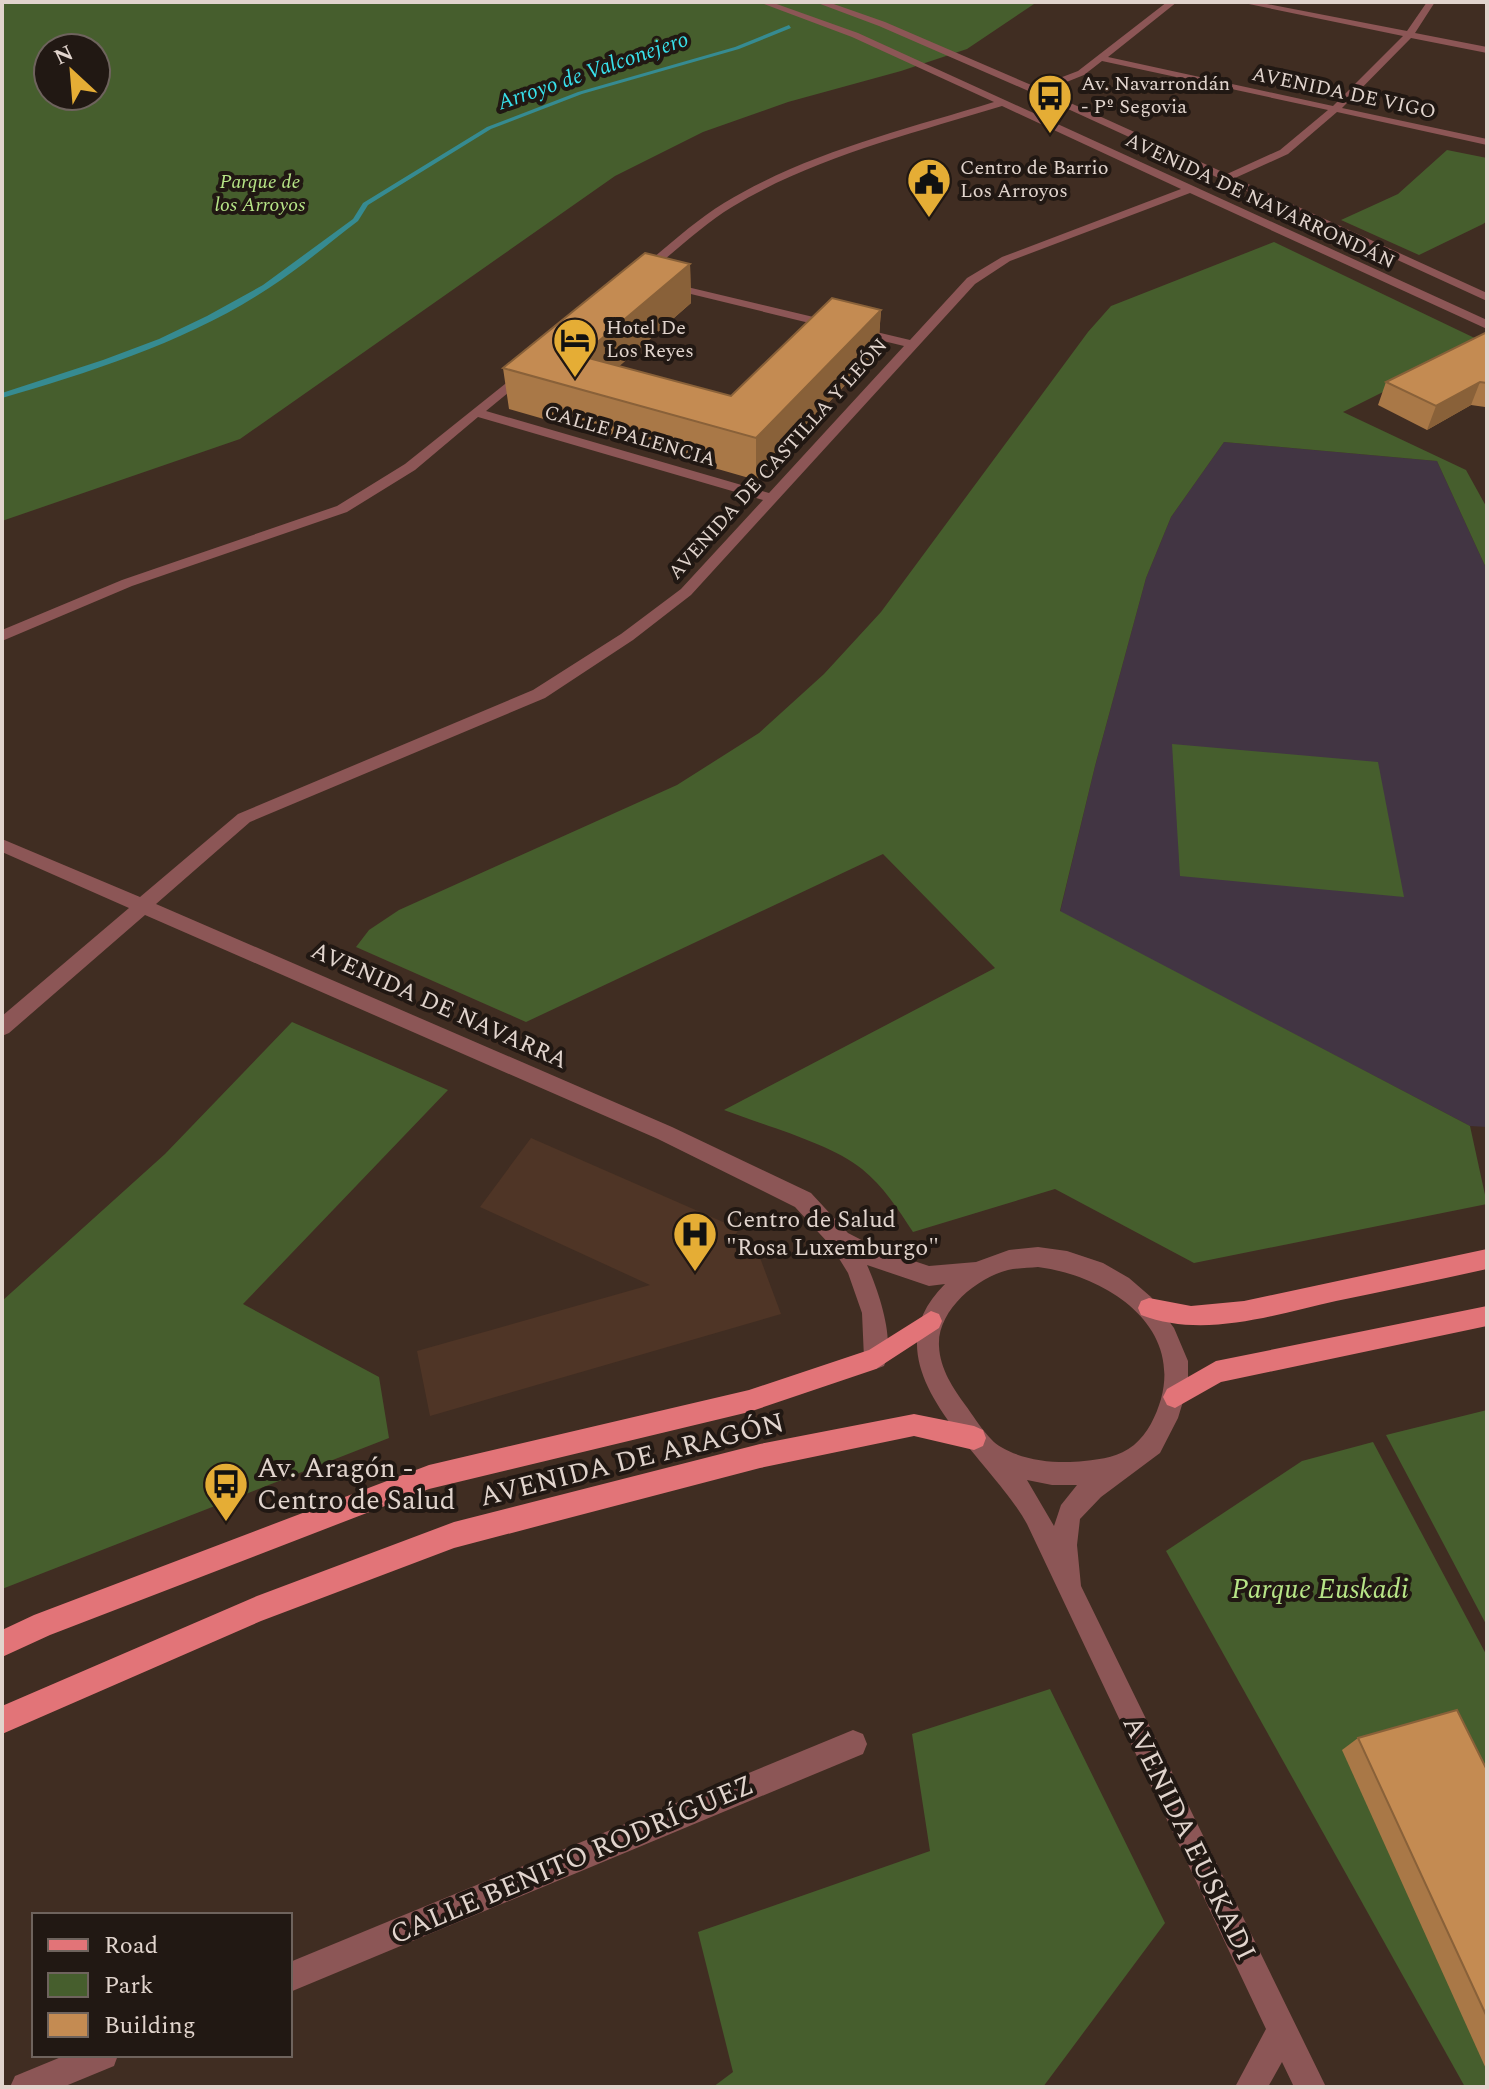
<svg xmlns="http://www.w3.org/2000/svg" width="1489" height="2089" font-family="Spectral,serif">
  <rect width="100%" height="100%" fill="#402d22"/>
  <polygon fill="#4f3526" points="531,1138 739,1229 732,1240 740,1260 759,1255 781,1314 430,1416 417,1351 650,1285 480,1207"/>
  <polygon fill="#423543" points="1224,442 1437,461 1487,570 1487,1127 1470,1126 1060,912 1095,766 1146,578 1171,517"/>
  <g fill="#465e2d" fill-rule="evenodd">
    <path d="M2,2H1037L967,49L901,71L788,102L703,132L615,176L240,439L2,521ZM48,48H96V96H48Z"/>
    <polygon points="1447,150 1487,158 1487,221 1483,224 1419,255 1341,220 1398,194"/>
    <path d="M1274,242L1483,342L1343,412L1466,470L1487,508V570L1437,461L1224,442L1171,517L1146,578L1095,766L1060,911L1470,1126L1487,1204L1194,1263L1055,1189L913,1232C898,1209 883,1186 862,1169C832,1144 763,1125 724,1110L995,968L883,854L526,1022L356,947L369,930L399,910L677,785L759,733L824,674L881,612L1088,332L1111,306Z"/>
    <polygon points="1172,744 1378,762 1404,897 1180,876"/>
    <polygon points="292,1022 448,1090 243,1304 379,1377 389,1438 2,1589 2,1301 165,1154"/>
    <polygon points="1487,1410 1487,1626 1386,1435"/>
    <polygon points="1373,1442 1487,1656 1487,2087 1465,2087 1166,1551 1302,1461"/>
    <polygon points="1050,1689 1165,1923 1043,2087 713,2087 733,2072 698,1932 930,1851 912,1734"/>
  </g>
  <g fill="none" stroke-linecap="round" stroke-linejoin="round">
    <path fill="#368b91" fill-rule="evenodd" d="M789,25L791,28L739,49L582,94L491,129L368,205L358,221C329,243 300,268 269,288C191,340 92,372 2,398V393L103,360L159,339L207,316L263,285L353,219L363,203L487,127L578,92L735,47Z"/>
    <g fill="#8c5656" fill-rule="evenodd">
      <path d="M759,2H771L858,33L1487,320V329L1190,193L1010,261L975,284L691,595L633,640L545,698L250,822L156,904L672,1127L811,1193L848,1233L881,1250L929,1266L976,1262L1009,1250L1038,1247L1067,1251L1103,1263L1129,1278L1151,1297L1174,1328L1188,1361V1385L1178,1418L1160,1453L1101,1497L1080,1519L1077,1545L1081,1586L1326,2087H1294L1282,2062L1268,2087H1235L1266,2029L1027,1524C989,1454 861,1367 945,1284L929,1286L867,1265C878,1290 896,1340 884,1366L876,1369L868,1366L864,1358L862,1313L848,1273L832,1247L795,1207L658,1139L145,915L9,1033L2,1036V1016L129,908L2,852V839L140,897L238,814L533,690L621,634L681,589L763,500L478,417L415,470L347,512L132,586L2,641V630L122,580L337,506L405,464L525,368L530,369V375L486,411L769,493L904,346L662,287V281L910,340L967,278L1002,257L1181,189L1002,106C911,134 814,157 732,207C701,226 674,253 645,275H637V271C666,248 693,222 724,203C806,153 903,130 994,102L852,37ZM1038,1267C1102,1275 1182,1322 1161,1399C1156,1416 1148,1433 1134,1445C1119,1457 1103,1459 1084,1461C1058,1464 1024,1461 1001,1447C988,1440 975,1418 966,1406C953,1388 940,1369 939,1346C937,1311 976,1278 1008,1270C1017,1268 1028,1268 1038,1267ZM1027,1480L1052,1485H1077L1061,1505L1054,1526Z"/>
      <path d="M815,2H828L885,22L1036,87L1078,71L1167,2H1177L1108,57L1333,106L1403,36L1239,2H1257L1407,31L1427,2H1435L1415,33L1487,47V53L1411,38L1342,108L1487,139V145L1337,112L1288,154L1235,178L1487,293V301L1033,93L879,26ZM1102,61L1328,110L1280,150L1227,174L1044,91L1084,75Z"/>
      <polygon points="853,1730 863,1734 867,1744 863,1754 290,1992 290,1962"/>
      <polygon points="66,2055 118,2055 114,2066 63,2087 10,2087 15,2076"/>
    </g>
    <g fill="#e27478" fill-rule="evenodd">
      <path d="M1487,1249V1269C1437,1280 1386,1291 1336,1301C1273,1315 1204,1339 1141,1315L1138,1308L1141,1301L1149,1298L1191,1306L1244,1301Z"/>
      <polygon points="1487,1306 1487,1326 1221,1382 1175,1408 1167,1405 1163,1397 1167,1389 1216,1361"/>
      <polygon points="931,1311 939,1314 942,1321 939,1328 876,1369 749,1412 429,1489 50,1635 2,1657 2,1630 34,1615 429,1465 749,1390 869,1350"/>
      <polygon points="914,1414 974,1426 983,1430 986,1438 983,1446 974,1450 914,1436 760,1468 454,1548 261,1621 2,1734 2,1706 257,1596 454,1522 760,1444"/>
    </g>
  </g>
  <g fill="#a97847">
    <polygon points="690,264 691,303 619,366 731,396 881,310 878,350 756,480 509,409 503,368"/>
    <polygon points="1487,332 1487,406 1485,407 1471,405 1427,430 1378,405 1386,382"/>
    <polygon points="1358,1738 1487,1770 1487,2071 1342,1750"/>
  </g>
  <g fill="#896139">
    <polygon points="690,264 691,303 590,392 581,356"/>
    <polygon points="881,310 878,350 756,480 756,438"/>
    <polygon points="1480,382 1471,405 1427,430 1436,406"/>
  </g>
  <g fill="#c48b52" stroke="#896139" stroke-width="2">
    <polygon points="645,253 690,264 581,356 731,396 832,298 881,310 756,438 503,368"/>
    <polygon points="1487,332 1487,383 1480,382 1436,406 1386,382"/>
    <polygon points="1457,1710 1487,1770 1487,2017 1358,1738"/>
  </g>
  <defs>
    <g id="bus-pin" transform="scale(2.3)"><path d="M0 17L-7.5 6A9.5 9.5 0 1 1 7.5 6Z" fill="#e5ad35" stroke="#211813"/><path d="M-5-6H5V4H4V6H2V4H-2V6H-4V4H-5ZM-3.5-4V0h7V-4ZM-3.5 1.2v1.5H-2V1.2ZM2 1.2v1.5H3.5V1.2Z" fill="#111"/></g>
    <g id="civic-pin" transform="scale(2.3)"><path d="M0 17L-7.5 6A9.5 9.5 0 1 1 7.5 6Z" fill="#e5ad35" stroke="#211813"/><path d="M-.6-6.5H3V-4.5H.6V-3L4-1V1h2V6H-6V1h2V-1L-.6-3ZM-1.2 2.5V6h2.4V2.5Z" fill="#111"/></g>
    <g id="hotel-pin" transform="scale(2.3)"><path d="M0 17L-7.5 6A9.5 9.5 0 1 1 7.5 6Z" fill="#e5ad35" stroke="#211813"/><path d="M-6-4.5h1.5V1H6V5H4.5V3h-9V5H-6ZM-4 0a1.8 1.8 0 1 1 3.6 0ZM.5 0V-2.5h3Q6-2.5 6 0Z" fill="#111"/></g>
    <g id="hospital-pin" transform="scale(2.3)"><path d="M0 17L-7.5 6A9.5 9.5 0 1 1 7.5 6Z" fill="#e5ad35" stroke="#211813"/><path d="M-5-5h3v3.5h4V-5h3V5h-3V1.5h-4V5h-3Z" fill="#111"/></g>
  </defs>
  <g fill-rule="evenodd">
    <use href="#bus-pin" x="1050" y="96"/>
    <use href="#civic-pin" x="929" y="180"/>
    <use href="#hotel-pin" x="575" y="340"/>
    <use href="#hospital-pin" x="695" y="1234"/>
    <use href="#bus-pin" x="226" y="1484"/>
  </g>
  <g text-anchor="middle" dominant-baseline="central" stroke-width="8" stroke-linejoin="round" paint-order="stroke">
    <g font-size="20" fill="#e1d4cd" stroke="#211813" text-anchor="start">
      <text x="1081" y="84">Av. Navarrondán<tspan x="1081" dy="23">- Pº Segovia</tspan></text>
      <text x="960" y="168">Centro de Barrio<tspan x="960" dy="23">Los Arroyos</tspan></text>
      <text x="606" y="328">Hotel De<tspan x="606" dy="23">Los Reyes</tspan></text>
    </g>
    <g font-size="20" fill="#e1d4cd" stroke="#211813">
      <text transform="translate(1344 93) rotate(12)">AVENIDA DE VIGO</text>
      <text transform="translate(1260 201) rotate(25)">AVENIDA DE NAVARRONDÁN</text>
      <text transform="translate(630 436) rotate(16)">CALLE PALENCIA</text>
      <text transform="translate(778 459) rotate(-48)">AVENIDA DE CASTILLA Y LEÓN</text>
    </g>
    <g font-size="20" font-style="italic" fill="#b7e587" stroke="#211813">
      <text x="260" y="182">Parque de<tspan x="260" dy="23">los Arroyos</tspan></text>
    </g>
    <g font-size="22" font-style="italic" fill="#38e1ec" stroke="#211813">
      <text transform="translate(593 71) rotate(-19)">Arroyo de Valconejero</text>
    </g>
    <g font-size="24" fill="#e1d4cd" stroke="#211813">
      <text transform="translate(439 1006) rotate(24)">AVENIDA DE NAVARRA</text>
    </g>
    <g font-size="24" fill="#e1d4cd" stroke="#211813" text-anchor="start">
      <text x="726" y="1220">Centro de Salud<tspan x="726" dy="28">"Rosa Luxemburgo"</tspan></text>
    </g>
    <g font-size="28" fill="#e1d4cd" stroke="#211813">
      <text transform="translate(632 1460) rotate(-14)">AVENIDA DE ARAGÓN</text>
      <text transform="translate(1189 1838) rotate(64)">AVENIDA EUSKADI</text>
      <text transform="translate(572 1860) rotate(-23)">CALLE BENITO RODRÍGUEZ</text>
    </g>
    <g font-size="28" fill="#e1d4cd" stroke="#211813" text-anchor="start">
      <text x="257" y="1468">Av. Aragón -<tspan x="257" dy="32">Centro de Salud</tspan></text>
    </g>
    <g font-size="28" font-style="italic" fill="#b7e587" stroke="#211813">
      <text x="1320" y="1589">Parque Euskadi</text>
    </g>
  </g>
  <rect width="1489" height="2089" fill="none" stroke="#e1d4cd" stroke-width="8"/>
  <rect x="32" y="1913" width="260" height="144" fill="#211813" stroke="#6e635d" stroke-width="2"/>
  <rect x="48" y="1939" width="40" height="12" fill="#e27478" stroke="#6e635d" stroke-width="2"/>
  <text x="104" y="1953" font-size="24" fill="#e1d4cd">Road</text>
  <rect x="48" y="1973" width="40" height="24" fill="#465e2d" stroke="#6e635d" stroke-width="2"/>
  <text x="104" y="1993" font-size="24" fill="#e1d4cd">Park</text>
  <rect x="48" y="2013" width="40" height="24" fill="#c48b52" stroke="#6e635d" stroke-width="2"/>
  <text x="104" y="2033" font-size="24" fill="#e1d4cd">Building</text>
  <g transform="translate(72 72) rotate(334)"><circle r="38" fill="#211813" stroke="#6e635d" stroke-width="2"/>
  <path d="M0-6L14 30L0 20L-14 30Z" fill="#e5ad35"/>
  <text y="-12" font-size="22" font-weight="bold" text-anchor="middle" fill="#e1d4cd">N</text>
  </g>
</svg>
